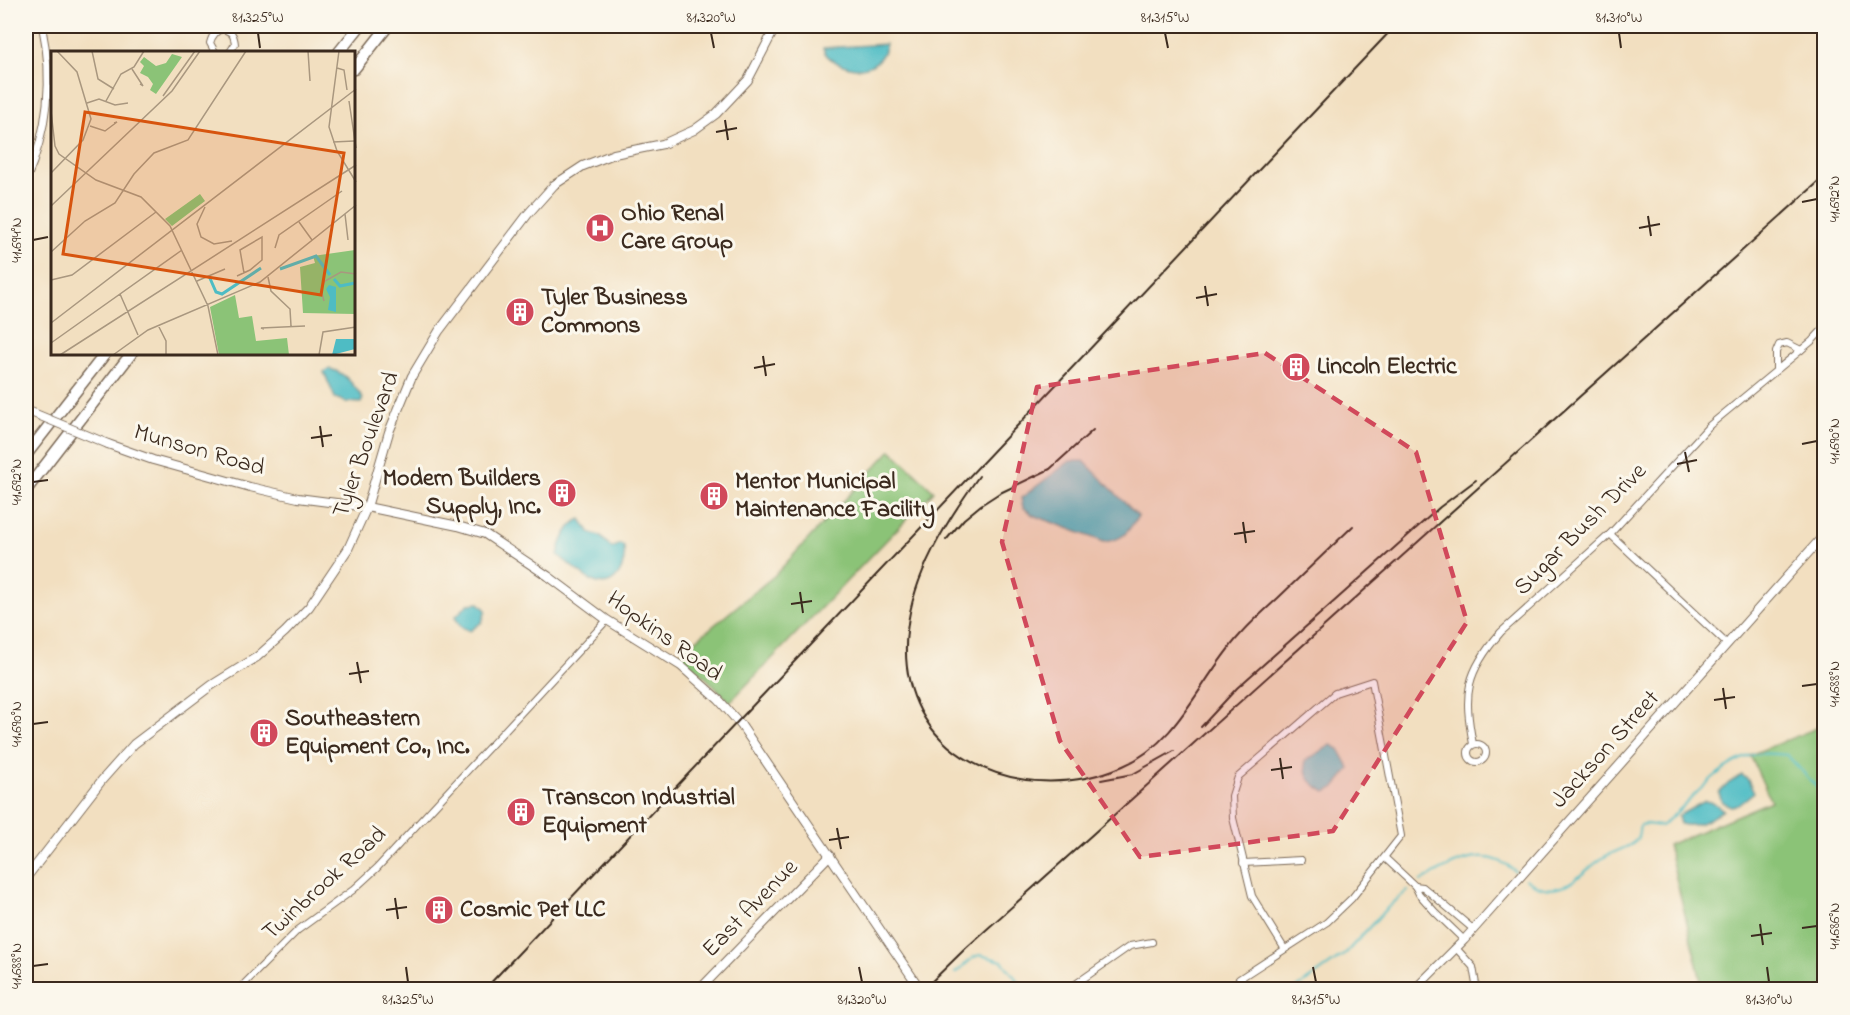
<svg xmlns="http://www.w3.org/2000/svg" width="1850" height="1015" font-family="'Indie Flower',sans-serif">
  <rect width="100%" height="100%" fill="#fbf7ec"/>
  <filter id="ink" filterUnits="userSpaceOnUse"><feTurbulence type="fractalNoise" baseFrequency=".0167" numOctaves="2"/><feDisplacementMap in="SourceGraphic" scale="12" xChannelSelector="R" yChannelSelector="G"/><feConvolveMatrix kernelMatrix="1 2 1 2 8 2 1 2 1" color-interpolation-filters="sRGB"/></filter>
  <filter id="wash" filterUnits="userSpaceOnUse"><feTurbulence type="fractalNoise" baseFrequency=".008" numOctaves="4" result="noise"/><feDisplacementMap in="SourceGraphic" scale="24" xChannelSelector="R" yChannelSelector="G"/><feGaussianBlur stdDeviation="1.35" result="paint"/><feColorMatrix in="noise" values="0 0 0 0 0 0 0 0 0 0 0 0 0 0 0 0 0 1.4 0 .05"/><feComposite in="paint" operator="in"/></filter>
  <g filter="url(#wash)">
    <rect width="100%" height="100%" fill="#f2dfc0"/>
    <g fill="#8bc377" stroke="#63764a" stroke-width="1.5">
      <polygon points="891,450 934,491 730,702 702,674 677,656 775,575"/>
      <polygon points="1824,725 1824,989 1703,989 1668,845 1771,801 1750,755"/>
    </g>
    <g fill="#4ebcc4" stroke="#447371" stroke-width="1.5">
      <path d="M886,44C880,70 858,73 836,62C829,58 825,55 823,48Z"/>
      <path d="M328,369C344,370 354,386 363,398L361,403L346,402L335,398L324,372Z"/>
      <path d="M1070,461H1084L1138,516C1127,533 1125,539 1104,542L1033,515L1023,507L1021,498Z"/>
      <path d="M581,519L590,533L600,536L612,548L620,544L624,546C627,566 616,592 592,581C585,578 564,560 558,555C560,542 569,523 581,519Z"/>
      <polygon points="468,604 479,603 486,610 482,622 470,631 461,627 455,617"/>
      <path d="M1331,745L1339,749L1350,769L1334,788L1326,792C1310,783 1306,780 1305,761Z"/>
      <polygon points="1742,775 1748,780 1754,792 1738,805 1731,806 1722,802 1719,793 1729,783"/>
      <path d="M1705,801L1714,803L1723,810C1709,819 1697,829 1680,824L1678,816Z"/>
    </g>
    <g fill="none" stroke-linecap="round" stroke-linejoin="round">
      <g stroke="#4ebcc4" stroke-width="2">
        <path d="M1525,879C1558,903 1575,878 1601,859C1609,852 1632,848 1637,839C1639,836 1639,829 1640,825L1646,824L1661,826C1690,804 1713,768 1749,756C1761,752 1775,754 1787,755L1824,795"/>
        <path d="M1421,881C1452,864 1485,844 1515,871"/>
        <polyline points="955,973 974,957 980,955 1002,961 1025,990"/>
        <polyline points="1294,990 1345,954 1384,911 1408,890"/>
      </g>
    </g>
  </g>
  <g filter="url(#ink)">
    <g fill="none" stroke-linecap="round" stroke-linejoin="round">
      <g stroke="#7b6957" stroke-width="8">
        <g id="street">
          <path d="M215,52L210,43C212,36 215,30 223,29C232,32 234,35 235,44L230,52"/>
          <path d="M26,181C48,131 53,78 42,26"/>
          <polyline points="1776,370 1776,352 1779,345 1787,343 1801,350"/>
          <polyline points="1610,534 1727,644"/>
          <circle cx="1477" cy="753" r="9"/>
          <path d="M1473,744C1463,693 1466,672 1501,632L1610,534L1710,425L1812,341L1824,328"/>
          <polyline points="1385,858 1415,886 1419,894 1435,912 1464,940"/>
          <polyline points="1243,863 1301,860"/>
          <polyline points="1415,886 1423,887 1473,929"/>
          <polyline points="1456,948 1473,967 1477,990"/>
          <polyline points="1239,979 1327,922 1352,898 1401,836 1372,681 1335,693 1238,777 1232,796 1233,818 1252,896 1284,948"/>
          <polyline points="238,990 298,930 353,890 377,868 607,620"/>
          <polyline points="1067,990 1130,946 1152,942"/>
        </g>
      </g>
      <g stroke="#7b6957" stroke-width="10">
        <g id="secondary">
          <polyline points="108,444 153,460 250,487 298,498 367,507 458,526 485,534 548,576 607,620 681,666 719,700 741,725 921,990"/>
          <polyline points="26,878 102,780 134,744 212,685 257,657 285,632 309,607 348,549 367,507 389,432 412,376 439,331 528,214 554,185 583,166 614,154 663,144 694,130 716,114 748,80 776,26"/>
          <polyline points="699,990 830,855"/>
          <polyline points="1414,990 1464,940 1824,535"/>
        </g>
      </g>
      <g stroke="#7b6957" stroke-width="13">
        <g id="highway">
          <polyline points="339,52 360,26"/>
          <polyline points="354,69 388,26"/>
          <polyline points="26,455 105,354"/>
          <polyline points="26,490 131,354"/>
        </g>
      </g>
      <use href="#street" stroke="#fff" stroke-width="6"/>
      <use href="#secondary" stroke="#fff" stroke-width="8"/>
      <use href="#highway" stroke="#fff" stroke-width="10"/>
      <g stroke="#3b2a1e" stroke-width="2">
        <path d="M979,476C946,522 913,574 907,631C893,755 1020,811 1123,766C1179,742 1200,679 1239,636C1251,622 1265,610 1278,598C1303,574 1328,550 1353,526"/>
        <polyline points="946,540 964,519 981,505 998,494 1050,469 1093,430"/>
        <polyline points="1201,727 1237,688 1440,507 1476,480"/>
        <polyline points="1101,780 1133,774 1174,751"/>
        <polyline points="484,990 1395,26"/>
        <polyline points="923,990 966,948 1824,177"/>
      </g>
      <g stroke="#7b6957" stroke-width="10" stroke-linecap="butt">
        <polyline id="secondary-bridge" points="26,410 108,444"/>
      </g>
      <use href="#secondary-bridge" stroke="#fff" stroke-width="8"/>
    </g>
  </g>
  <path fill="#d1495b" fill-opacity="0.2" stroke="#d1495b" stroke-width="4.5" stroke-dasharray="12 8" stroke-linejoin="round" d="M1265,353L1416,452L1467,622L1333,831L1140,857L1060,741L1002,542L1037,387Z"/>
  <path fill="none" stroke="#3b2a1e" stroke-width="2" d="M258,33L260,48M711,33L714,48M1165,33L1168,48M1619,33L1621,48M725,120L728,140M716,132L737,128M1802,202L1817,199M1648,216L1651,236M1639,228L1660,224M33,240L48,237M1205,286L1208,306M1196,298L1217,294M763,356L766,376M754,368L775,364M320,426L323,447M311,438L332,435M1802,444L1817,441M1685,452L1689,472M1677,464L1697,460M33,482L48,480M1243,522L1246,543M1234,534L1255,531M800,592L803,613M791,604L812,601M357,662L361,683M349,674L369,671M1802,686L1817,684M1723,688L1726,709M1714,700L1735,697M33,724L48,722M1280,758L1283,779M1271,770L1292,767M837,828L841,849M829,840L849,837M395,898L398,919M386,910L407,907M1760,924L1763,945M1802,928L1817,926M1751,936L1772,933M33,966L48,964M406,967L408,982M859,967L862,982M1313,967L1316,982M1767,967L1769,982"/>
  <defs>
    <g id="hospital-disc" transform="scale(1.5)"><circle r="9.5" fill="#d1495b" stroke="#fbf7ec"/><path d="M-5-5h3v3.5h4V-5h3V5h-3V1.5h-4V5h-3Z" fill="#fff"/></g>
    <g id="building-disc" transform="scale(1.5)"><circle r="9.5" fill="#d1495b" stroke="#fbf7ec"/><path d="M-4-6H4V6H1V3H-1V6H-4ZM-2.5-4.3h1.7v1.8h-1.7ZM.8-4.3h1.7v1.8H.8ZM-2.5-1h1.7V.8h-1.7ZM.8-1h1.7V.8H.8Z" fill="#fff"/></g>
  </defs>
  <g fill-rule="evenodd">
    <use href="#hospital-disc" x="600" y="228"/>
    <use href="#building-disc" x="520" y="312"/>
    <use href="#building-disc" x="1296" y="367"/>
    <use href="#building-disc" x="562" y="493"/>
    <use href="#building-disc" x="714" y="496"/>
    <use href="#building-disc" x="264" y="733"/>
    <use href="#building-disc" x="521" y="812"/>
    <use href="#building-disc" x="439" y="910"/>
  </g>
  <g text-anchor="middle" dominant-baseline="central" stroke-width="6" stroke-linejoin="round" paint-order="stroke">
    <g font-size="24" font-weight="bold" fill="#3b2a1e" stroke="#fbf7ec" text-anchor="start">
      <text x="621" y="214">Ohio Renal<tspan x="621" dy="28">Care Group</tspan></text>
      <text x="541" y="298">Tyler Business<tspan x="541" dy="28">Commons</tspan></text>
      <text x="1317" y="367">Lincoln Electric</text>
      <text x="541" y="479" text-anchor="end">Modern Builders<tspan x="541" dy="28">Supply, Inc.</tspan></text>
      <text x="735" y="482">Mentor Municipal<tspan x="735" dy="28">Maintenance Facility</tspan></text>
      <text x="285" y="719">Southeastern<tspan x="285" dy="28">Equipment Co., Inc.</tspan></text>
      <text x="542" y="798">Transcon Industrial<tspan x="542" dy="28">Equipment</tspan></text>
      <text x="460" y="910">Cosmic Pet LLC</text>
    </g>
    <g font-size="24" fill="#3b2a1e" stroke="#fbf7ec">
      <text transform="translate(367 445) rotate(-70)">Tyler Boulevard</text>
      <text transform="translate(199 451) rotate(16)">Munson Road</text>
      <text transform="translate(1581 530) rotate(-45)">Sugar Bush Drive</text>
      <text transform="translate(664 637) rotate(36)">Hopkins Road</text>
      <text transform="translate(1606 750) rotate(-48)">Jackson Street</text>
      <text transform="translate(325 884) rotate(-42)">Twinbrook Road</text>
      <text transform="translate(751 909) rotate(-46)">East Avenue</text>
    </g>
  </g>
  <g transform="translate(51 51)">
    <rect width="304" height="304" fill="#f2dfc0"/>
    <path d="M121,3L131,6L105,43L99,39L102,33L97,26L89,22L93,15L89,11L93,6L105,15L115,12ZM149,143L154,150L121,175L114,168ZM304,199V263L252,262L249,216L264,212L262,205ZM184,244L188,267L201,265L205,290L236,287L238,304H168L159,256Z" fill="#8bc377"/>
    <path d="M278,234L285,236V261L277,259L279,246L275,238ZM285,288H304V298L281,304Z" fill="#4ebcc4"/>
    <path fill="none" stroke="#4ebcc4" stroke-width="3" d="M229,218L265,205L279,224M158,225L165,241L171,243L210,217M283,228L289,235L304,232"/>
    <path fill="none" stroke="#a9977f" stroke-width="1.5" d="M25,0H62M41,0L47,28L63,38M257,0L259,30M288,0L278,76L286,100L305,131M286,17L293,19L296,39M81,18L92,35L89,33M112,45L144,0M55,50L70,23L83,16L93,0M298,50L305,97M36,52L48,48L64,54L77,52M0,60L4,95L8,103L45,129L90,146L119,175L157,255L167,304M39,75L54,80L66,71L63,72M282,91L303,90M0,122L32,89L40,68L26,21L6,0M0,155L121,40L149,0M154,156L146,173L150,186L163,193L181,190M294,163L297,189M248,171L261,189M224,197L228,184L291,140M0,201L34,170L64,152L83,123L103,102L137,89L195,0M186,225L199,219L211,209V186L189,199L193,222M217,226L220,240L239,258L240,275M0,229L21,224L105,161M146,230L174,218M69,243L87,284M273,250L270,239L274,230L290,221L305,223M0,272L305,38M107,274L115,290V304M213,278L210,277L254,275M0,292L131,199M9,304L305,114M62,304L97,279L209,231L305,154M268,304L272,281L305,276"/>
    <path fill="#d7540e" fill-opacity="0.15" stroke="#d7540e" stroke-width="3" d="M34,61L293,102L270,244L12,203Z"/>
    <rect width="304" height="304" fill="none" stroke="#3b2a1e" stroke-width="3"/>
  </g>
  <rect width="1850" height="1015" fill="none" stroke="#fbf7ec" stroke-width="66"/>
  <rect x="33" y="33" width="1784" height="949" fill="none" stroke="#3b2a1e" stroke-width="2"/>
  <g font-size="15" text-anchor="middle" fill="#3b2a1e">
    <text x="258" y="22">81.325°W</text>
    <text x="711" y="22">81.320°W</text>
    <text x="1165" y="22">81.315°W</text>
    <text x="1619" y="22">81.310°W</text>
    <text transform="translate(1834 199) rotate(-90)" y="5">41.692°N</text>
    <text transform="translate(16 240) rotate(-90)" y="5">41.694°N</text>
    <text transform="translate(1834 441) rotate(-90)" y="5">41.690°N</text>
    <text transform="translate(16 482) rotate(-90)" y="5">41.692°N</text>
    <text transform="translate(1834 684) rotate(-90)" y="5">41.688°N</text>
    <text transform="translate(16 724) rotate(-90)" y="5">41.690°N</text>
    <text transform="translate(1834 926) rotate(-90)" y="5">41.686°N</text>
    <text transform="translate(16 966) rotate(-90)" y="5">41.688°N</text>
    <text x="408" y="1004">81.325°W</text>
    <text x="862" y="1004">81.320°W</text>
    <text x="1316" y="1004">81.315°W</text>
    <text x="1769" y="1004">81.310°W</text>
  </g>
</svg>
